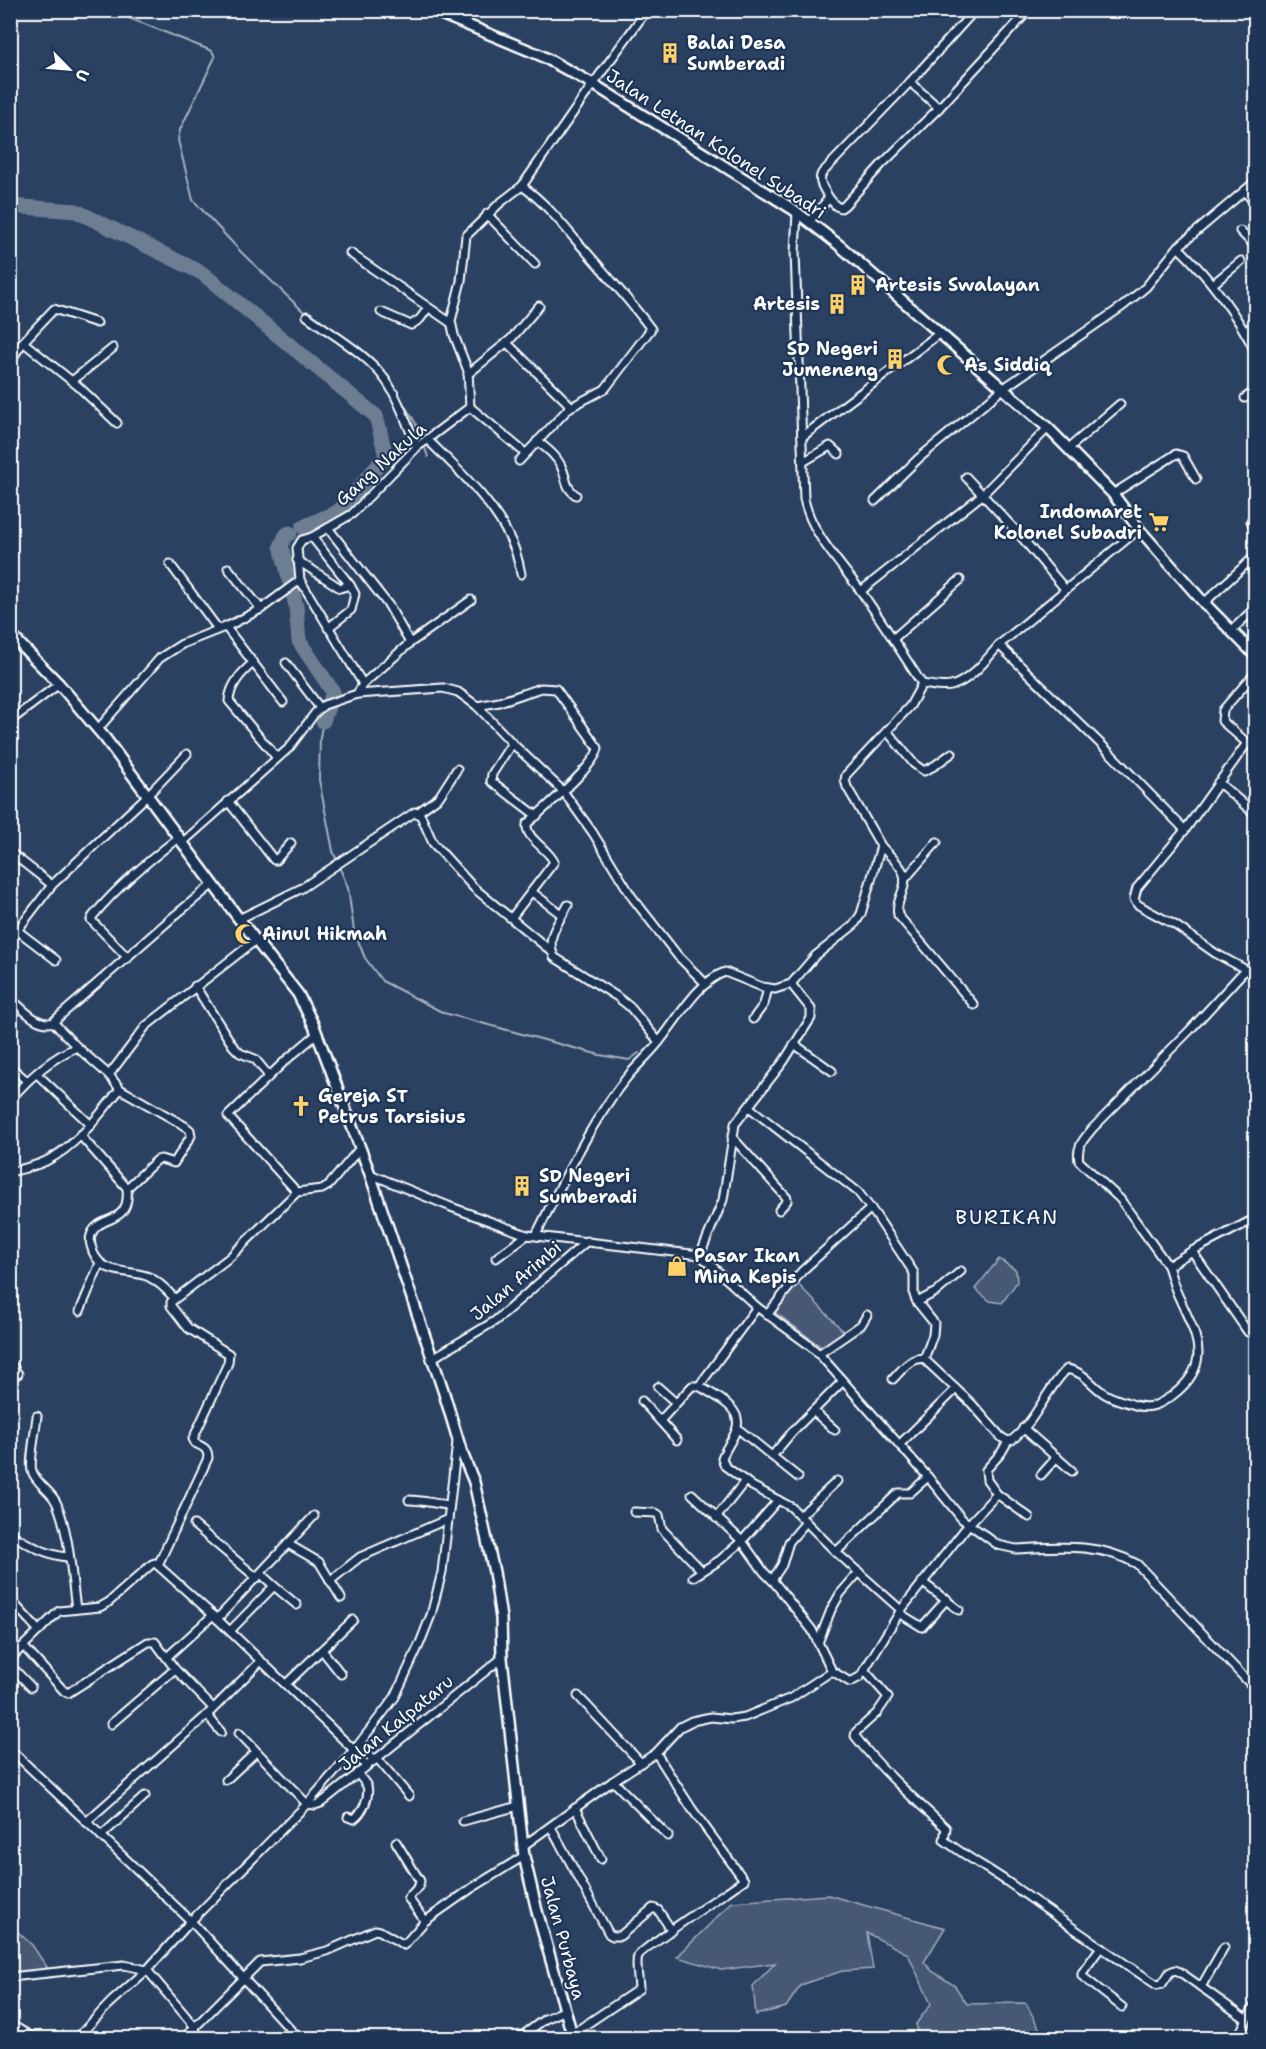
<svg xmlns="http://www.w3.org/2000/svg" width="1266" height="2049" font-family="'Shantell Sans',sans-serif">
  <rect width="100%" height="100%" fill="#2a4161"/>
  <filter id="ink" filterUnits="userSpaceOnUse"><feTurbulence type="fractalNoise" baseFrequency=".0167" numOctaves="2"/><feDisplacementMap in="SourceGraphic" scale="12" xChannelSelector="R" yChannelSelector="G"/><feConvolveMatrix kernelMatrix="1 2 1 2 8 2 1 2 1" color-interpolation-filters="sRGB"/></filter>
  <g filter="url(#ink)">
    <g fill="#465975" stroke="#a2acba" stroke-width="1.5">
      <polygon points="999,1259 1016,1270 1017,1282 1002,1303 990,1301 975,1289"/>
      <polygon points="796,1282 845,1333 824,1349 775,1312"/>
      <polygon points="828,1895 945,1928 924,1962 932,1971 955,1986 967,2004 1026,2003 1044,2038 919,2038 916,2024 931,2004 908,1954 867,1933 873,1969 842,1971 801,1985 786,2007 756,2015 753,1986 775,1963 721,1970 677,1957 732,1902"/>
      <polygon points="18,1932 32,1945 49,1970 18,1973 11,1970 11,1934"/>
    </g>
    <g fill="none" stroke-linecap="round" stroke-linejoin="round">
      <g stroke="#a7b1be" stroke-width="2">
        <polyline points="109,10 212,51 215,57 180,130 178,140 193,200 241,252 307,315"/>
        <polyline points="398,395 415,422 422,440"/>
        <polyline points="424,445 428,457"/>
        <polyline points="323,721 320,737 319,780 333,851 348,888 354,931 365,958 382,981 444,1013 600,1055 629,1060 639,1053"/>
      </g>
      <g stroke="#6d7d92" stroke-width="15">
        <polyline points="10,206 76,211 202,273 376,416 386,456 339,511 303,527"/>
        <polyline points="290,533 286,535 281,546 296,606 299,641 333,692 323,721"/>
      </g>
      <g stroke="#fff" stroke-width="11">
        <g id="street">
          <polyline points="910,82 939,108"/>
          <polyline points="1245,191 1256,205"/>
          <polyline points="829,198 836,206 841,208 845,205 882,164 939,108 1029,10"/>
          <path d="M797,212L795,252L804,499C811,533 840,563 860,590C882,621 902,653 922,684"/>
          <polyline points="487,214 535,264"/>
          <path d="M809,222L829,198C825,190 817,182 822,173L910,82L975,10"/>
          <polyline points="1240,231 1256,247"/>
          <polyline points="1178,247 1256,181"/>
          <polyline points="350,253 451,323"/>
          <polyline points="1213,284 1241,261"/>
          <polyline points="381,312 411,325 420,319 428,308"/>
          <path d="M307,316C334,336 368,354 387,382C400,401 407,426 417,447"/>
          <polyline points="1245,332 1256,323"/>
          <polyline points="23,342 78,386 117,423"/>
          <polyline points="507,343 571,406"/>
          <polyline points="10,362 23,342 54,309 97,323"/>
          <polyline points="468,374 511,339 539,306"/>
          <polyline points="72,381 113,348"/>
          <polyline points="1245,398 1256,390"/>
          <polyline points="470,407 525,453"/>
          <polyline points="802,437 940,333"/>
          <path d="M428,440C460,472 494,502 512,543C517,553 519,564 521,574"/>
          <path d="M537,441C546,448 556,455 561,466C567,477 564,487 576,495"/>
          <polyline points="1069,448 1120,404"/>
          <path d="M519,461L569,408L605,389L651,329C627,297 601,268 574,238C558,219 543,201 522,186"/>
          <polyline points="803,462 830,446 839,454"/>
          <polyline points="966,477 1018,533 1065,589"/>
          <polyline points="1113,494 1176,454 1183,456 1196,479"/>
          <path d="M875,501L919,458L1004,388L1123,306L1146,287L1178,247C1210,278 1236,313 1256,353"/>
          <polyline points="1256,512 1251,521 1256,532"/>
          <polyline points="328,528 389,606 410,643"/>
          <polyline points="312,537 350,585 355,594 351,610 328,628"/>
          <polyline points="297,560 340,588 350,585"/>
          <polyline points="170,564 218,629"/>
          <polyline points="228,568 261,609"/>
          <polyline points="300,580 363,684"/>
          <polyline points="861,591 982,495 1048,428"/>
          <polyline points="1204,603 1256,555"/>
          <polyline points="225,626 283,702"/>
          <polyline points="1231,631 1256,607"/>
          <polyline points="893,639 960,580"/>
          <polyline points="999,645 1110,753 1185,830"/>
          <path d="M253,663C242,672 230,686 229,701L277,758"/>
          <polyline points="286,663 320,708"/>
          <polyline points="1256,672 1223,710 1222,721 1247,743 1185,830 1137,888 1134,899 1137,904 1147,910 1175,925 1215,953 1256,975"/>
          <path d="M922,684C931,685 943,688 951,686C970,681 987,659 999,645L1139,529"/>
          <polyline points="357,694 363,684 410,643 471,600"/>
          <path d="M477,706L499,702L541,688L556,689L598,748C596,766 542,810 527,824C525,839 549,849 554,862L512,917"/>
          <polyline points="10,721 59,684"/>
          <polyline points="98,729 160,658 182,644 230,625 261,609 300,580 297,548 302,540 312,537 352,514 417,447 470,407 468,371 454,335 451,321 461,281 466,236 500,203 522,186 593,84 647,10"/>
          <polyline points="887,731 914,764 924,771 934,766 952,753"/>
          <polyline points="512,743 492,774 491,781 537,816"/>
          <polyline points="1247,743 1256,749"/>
          <polyline points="1218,782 1256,815"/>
          <polyline points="228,801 274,860 276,860 291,843"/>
          <polyline points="417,813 439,797 457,769"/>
          <polyline points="10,816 13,818 10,823"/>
          <polyline points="182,843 289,748 315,713 324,705 357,694 443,688 458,692 477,706 512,743 563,791 593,833 632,897 678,956 706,984"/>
          <path d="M881,846C888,854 899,863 903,872C910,887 894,900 898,915L974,1005"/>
          <polyline points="10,852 52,885"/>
          <polyline points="905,879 937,842"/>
          <polyline points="532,892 562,915"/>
          <path d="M568,905C559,923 545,936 554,957L616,996L630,1007L659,1042"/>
          <polyline points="239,919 302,888 415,812 421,816 433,843 474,888 551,951"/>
          <polyline points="18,931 56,960"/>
          <polyline points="10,940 52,885 147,796 187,754"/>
          <path d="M128,958L91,920L93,916C118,886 147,862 178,838"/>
          <polyline points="195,986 233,1046 240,1053 255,1059 269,1076"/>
          <path d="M10,998C21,1007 38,1028 53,1022L173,917L213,884"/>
          <polyline points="753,1019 764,1004 768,988"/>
          <polyline points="53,1022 77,1047"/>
          <polyline points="794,1044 832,1071"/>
          <polyline points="10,1066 27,1081"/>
          <polyline points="37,1074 91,1125"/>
          <polyline points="120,1089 185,1126 190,1130 191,1136 174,1163 161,1159 157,1160 127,1188"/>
          <path d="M10,1100C28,1079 51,1058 77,1047L109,1075"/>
          <polyline points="749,1107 858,1192 875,1214 910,1267 914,1273 914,1295 917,1302 934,1323 933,1335 924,1359"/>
          <path d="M80,1135L127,1188C131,1227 99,1213 91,1235C89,1241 91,1246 93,1252C103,1276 130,1269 149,1277C159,1282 167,1290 174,1298"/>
          <polyline points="732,1137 787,1198 787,1201 779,1210"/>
          <path d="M10,1172C22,1169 36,1166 46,1161C77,1146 99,1115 120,1089L109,1075L146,1026L256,940"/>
          <path d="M370,1174L451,1207L527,1235L700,1255L757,1307L809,1345L819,1354L928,1477L962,1519L998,1545L1016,1549C1059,1547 1096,1542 1137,1564L1256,1690"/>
          <polyline points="297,1192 228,1116 285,1061 317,1034"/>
          <path d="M536,1235C561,1185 593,1118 628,1076C638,1064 650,1054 659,1042C677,1020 698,981 725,972L762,987L775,989L791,984L815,956L854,925L861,914L881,846L847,787L845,780L846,775L910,706L922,684"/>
          <polyline points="1192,1251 1248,1332 1256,1332"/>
          <polyline points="700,1255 723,1200 735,1124 784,1061 811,1018 811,1009 791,984"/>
          <polyline points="496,1258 527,1235"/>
          <path d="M1168,1266L1120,1199L1079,1161C1076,1146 1084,1139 1093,1128L1190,1030L1245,970"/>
          <polyline points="917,1302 936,1292 961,1271"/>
          <polyline points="80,1311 100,1263"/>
          <polyline points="767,1315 802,1271 871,1208"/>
          <polyline points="819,1354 861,1325 867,1315"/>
          <polyline points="431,1359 495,1321 587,1241"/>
          <polyline points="10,1363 18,1374"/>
          <path d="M893,1379C901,1371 911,1356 924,1359L956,1389"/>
          <polyline points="658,1387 676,1403"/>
          <polyline points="642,1401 677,1440"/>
          <polyline points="813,1411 835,1430"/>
          <path d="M37,1416C36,1427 29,1464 32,1471C36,1484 52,1491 57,1504C70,1536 71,1574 76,1609"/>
          <polyline points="660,1421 692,1386 699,1386"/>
          <polyline points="737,1428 798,1477"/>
          <polyline points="1023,1428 1072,1471"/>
          <path d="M899,1445L956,1389L972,1404L1001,1437L1008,1441L1012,1440C1037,1420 1046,1389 1067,1369C1087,1373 1089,1384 1105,1394C1113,1399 1126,1402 1135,1405C1150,1410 1160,1404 1173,1395C1216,1362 1194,1332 1177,1293C1173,1284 1171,1275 1168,1266L1192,1251L1256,1218"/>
          <polyline points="772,1456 793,1431 842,1382"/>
          <polyline points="1041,1475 1057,1457"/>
          <path d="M692,1494L742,1541L764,1572L774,1582L812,1630L832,1671L850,1682L860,1677L901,1610L836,1552L791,1507L752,1486L725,1466L722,1458C726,1447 735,1437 737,1427C742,1407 713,1395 699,1386L757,1307"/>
          <polyline points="997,1494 1029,1517"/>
          <path d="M409,1500C423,1500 435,1504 449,1505"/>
          <polyline points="634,1512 656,1513 659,1515 662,1529 702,1571"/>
          <polyline points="800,1516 837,1481"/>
          <polyline points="716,1518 745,1481"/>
          <polyline points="194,1525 257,1578"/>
          <path d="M10,1533C26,1544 49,1556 68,1557"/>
          <polyline points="288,1544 319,1562 341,1598"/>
          <polyline points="836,1552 898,1493 910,1493 928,1477"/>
          <path d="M158,1565L208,1458C208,1448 203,1447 195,1443L193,1439L228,1363L229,1354L188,1328L171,1306V1302L230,1257L297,1192L322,1189L329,1185L360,1148"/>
          <polyline points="261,1574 274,1586"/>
          <polyline points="693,1577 720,1560 742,1541 778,1500"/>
          <polyline points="772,1580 782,1565 789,1542 806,1522"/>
          <polyline points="330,1581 360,1557 448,1519"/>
          <polyline points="922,1582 959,1610"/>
          <polyline points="10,1599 39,1631"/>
          <polyline points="901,1610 969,1524 997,1494 987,1480 986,1470 1001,1453 1008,1441"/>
          <polyline points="899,1613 922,1627 947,1599"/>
          <polyline points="217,1619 314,1516"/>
          <polyline points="230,1631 274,1586 297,1605"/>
          <polyline points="818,1643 831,1610 840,1594 859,1572"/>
          <polyline points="24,1647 64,1691 68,1693 148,1642 155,1642 175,1669 213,1708"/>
          <polyline points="322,1650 341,1674"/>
          <polyline points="167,1657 213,1615"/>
          <polyline points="10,1659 59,1611 100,1607 109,1602 152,1564 155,1563 213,1615 354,1750"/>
          <polyline points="10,1665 31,1687"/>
          <path d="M865,1671L888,1697L877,1713L856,1732L855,1736C881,1770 914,1799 946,1828L944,1840C965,1856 987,1868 1009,1883C1058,1918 1107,1952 1157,1985L1162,1984L1170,1972L1175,1970L1180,1972L1246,2019"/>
          <polyline points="286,1684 353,1620"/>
          <polyline points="578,1696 641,1763"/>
          <polyline points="207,1715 221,1732"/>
          <polyline points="111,1724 175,1669"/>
          <polyline points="239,1733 307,1804 315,1805 321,1803 502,1658"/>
          <polyline points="359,1744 374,1761"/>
          <polyline points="10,1749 191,1921 298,2038"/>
          <polyline points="353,1751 366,1766"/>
          <polyline points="377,1758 409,1796"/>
          <polyline points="226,1780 256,1752"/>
          <polyline points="613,1781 668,1836"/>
          <polyline points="575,1808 601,1859"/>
          <path d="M348,1817L354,1819C363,1812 370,1797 367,1786C365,1782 360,1777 357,1773"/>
          <polyline points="463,1821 518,1806"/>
          <polyline points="86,1822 207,1715 261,1661"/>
          <polyline points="551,1827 609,1934 613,1936 620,1936 653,1908 658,1910 672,1931"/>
          <polyline points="101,1836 145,1796"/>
          <polyline points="396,1842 420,1881 419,1886 408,1898 425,1921"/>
          <polyline points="523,1846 613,1781 656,1753 680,1727 692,1721 711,1717 731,1719 745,1717 791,1698 832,1671"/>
          <polyline points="1101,1947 1082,1973 1082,1976 1122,2007"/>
          <polyline points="10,1977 124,1965 147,1970 195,2027 197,2038"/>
          <polyline points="1201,1987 1224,1947"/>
          <polyline points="10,2024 34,2038"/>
          <path d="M572,2034L639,1989C639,1980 635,1965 638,1956C641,1949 730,1890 744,1880L692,1809L656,1753"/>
          <polyline points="77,2038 112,2001 147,1970 191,1921 307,1804 359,1744 395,1697 420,1643 431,1615 442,1572 457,1442"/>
          <polyline points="184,2038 260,1962 300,1958 327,1951 375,1930 380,1931 404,1945 425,1921 472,1888 524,1856"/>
          <polyline points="519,2038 545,2019 566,2010"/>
          <polyline points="1237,2038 1256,2003"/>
        </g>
      </g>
      <g stroke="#fff" stroke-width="14">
        <g id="secondary">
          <polyline points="431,10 540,55 593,84 794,210 839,245 1048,428 1113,494 1139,529 1204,603 1256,656"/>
          <polyline points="10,634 59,684 105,738 239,919 298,994 314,1026 370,1174 443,1390 462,1453 474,1482 494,1572 501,1618 502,1658 524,1856 537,1911 573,2038"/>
        </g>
      </g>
      <use href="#street" stroke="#1d3557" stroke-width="7"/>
      <use href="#secondary" stroke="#1d3557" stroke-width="9"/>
    </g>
  </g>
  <defs>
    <g id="building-bare" transform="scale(1.62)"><path d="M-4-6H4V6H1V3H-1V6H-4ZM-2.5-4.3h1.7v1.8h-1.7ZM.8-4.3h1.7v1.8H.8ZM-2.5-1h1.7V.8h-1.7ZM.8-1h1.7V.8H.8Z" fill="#ffd166" stroke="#1d3557" stroke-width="2.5" paint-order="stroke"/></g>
    <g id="mosque-bare" transform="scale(1.62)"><path d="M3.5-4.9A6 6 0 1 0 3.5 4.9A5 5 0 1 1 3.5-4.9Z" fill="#ffd166" stroke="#1d3557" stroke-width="2.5" paint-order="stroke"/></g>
    <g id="supermarket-bare" transform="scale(1.62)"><path d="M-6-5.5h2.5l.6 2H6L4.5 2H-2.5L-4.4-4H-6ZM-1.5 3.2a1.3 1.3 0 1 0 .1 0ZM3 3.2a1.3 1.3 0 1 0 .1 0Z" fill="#ffd166" stroke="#1d3557" stroke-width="2.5" paint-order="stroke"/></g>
    <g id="church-bare" transform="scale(1.62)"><path d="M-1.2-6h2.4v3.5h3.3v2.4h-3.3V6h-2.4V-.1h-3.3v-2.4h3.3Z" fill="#ffd166" stroke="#1d3557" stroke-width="2.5" paint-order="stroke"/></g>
    <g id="shop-bare" transform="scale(1.62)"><path d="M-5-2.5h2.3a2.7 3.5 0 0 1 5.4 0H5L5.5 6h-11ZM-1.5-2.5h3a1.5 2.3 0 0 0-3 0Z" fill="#ffd166" stroke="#1d3557" stroke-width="2.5" paint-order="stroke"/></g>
  </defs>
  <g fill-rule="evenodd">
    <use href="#building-bare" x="670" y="53"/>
    <use href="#building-bare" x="858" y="285"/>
    <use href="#building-bare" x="837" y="304"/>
    <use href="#building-bare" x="895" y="359"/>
    <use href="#mosque-bare" x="947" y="365"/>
    <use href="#supermarket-bare" x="1159" y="522"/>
    <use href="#mosque-bare" x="245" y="934"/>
    <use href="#church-bare" x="301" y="1106"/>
    <use href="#building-bare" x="522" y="1186"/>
    <use href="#shop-bare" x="677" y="1266"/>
  </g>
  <g text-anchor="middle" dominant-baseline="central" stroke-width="4.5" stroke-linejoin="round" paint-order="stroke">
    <g font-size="18" font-weight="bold" fill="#fff" stroke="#1d3557" text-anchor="start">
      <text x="687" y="43">Balai Desa<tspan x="687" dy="21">Sumberadi</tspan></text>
      <text x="875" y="285">Artesis Swalayan</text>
      <text x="820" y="304" text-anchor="end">Artesis</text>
      <text x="878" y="349" text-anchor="end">SD Negeri<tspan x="878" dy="21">Jumeneng</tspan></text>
      <text x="964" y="365">As Siddiq</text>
      <text x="1142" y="512" text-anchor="end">Indomaret<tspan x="1142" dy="21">Kolonel Subadri</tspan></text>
      <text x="262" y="934">Ainul Hikmah</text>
      <text x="318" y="1096">Gereja ST<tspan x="318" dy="21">Petrus Tarsisius</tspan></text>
      <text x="539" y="1176">SD Negeri<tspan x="539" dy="21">Sumberadi</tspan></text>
      <text x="694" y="1256">Pasar Ikan<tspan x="694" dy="21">Mina Kepis</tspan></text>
    </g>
    <g font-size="18" fill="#fff" stroke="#1d3557">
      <text transform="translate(716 144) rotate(33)">Jalan Letnan Kolonel Subadri</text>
      <text transform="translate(381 464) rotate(-42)">Gang Nakula</text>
      <text transform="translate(516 1281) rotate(-40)">Jalan Arimbi</text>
      <text transform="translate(396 1723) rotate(-39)">Jalan Kalpataru</text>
      <text transform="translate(563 1938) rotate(75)">Jalan Purbaya</text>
    </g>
    <g font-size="20" letter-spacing="1.5" fill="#fff" stroke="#1d3557">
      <text x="1007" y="1217">BURIKAN</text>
    </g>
  </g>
  <rect width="1266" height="2049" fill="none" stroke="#1d3557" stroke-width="36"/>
  <rect x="18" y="18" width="1230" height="2013" fill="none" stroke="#fff" stroke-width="2" filter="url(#ink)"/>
  <g transform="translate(69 69) rotate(115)" stroke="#1d3557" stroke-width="4.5" paint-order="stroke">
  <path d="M0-4.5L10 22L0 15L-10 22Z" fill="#ffffff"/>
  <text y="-9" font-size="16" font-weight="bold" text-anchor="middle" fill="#ffffff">U</text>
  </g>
</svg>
